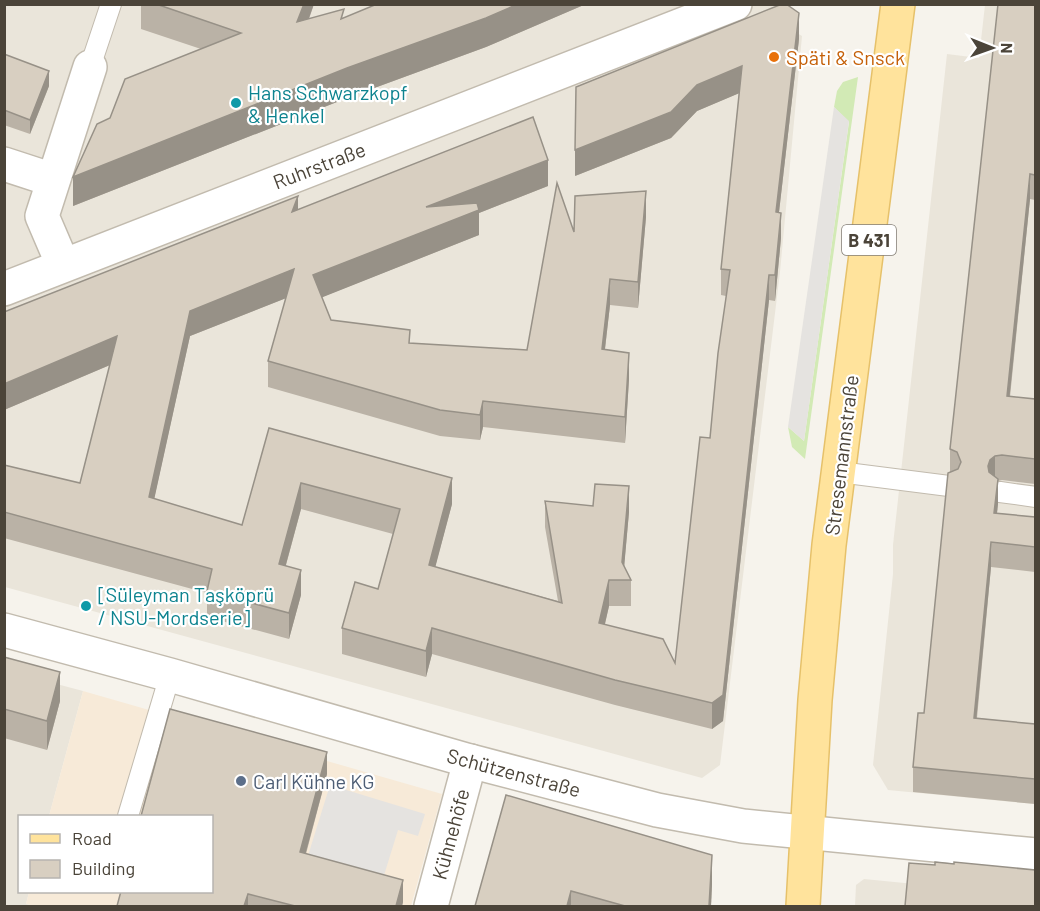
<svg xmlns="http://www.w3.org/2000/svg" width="1040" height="911" font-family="Barlow,sans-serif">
  <rect width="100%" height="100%" fill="#f6f3ec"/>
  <g fill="#eae5da">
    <polygon points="4,5 790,5 787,27 802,36 780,272 720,765 702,778 5,587"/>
    <polygon points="985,5 1035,5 1035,804 888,790 873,765 893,574 893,545 947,54 979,58"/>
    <polygon points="4,670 83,691 49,816 20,816 20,892 29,892 26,904 35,906 5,906"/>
    <polygon points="864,879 1035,896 1035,906 855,906 856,885"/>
  </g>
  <polygon fill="#f7ead8" points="83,691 442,794 411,906 35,906 26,904 29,892 212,892 212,816 49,816"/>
  <polygon fill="#d2eab5" points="858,77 805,459 792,447 788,427 804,441 849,122 834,107 837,91 843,82"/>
  <g fill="#e5e3e0">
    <polygon points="834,107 849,121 804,441 788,427"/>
    <polygon points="330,785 425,814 418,836 398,830 381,885 306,862"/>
  </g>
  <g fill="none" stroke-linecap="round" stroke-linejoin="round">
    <g stroke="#c2bbae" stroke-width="22">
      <g id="lane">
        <polyline points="90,67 111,4"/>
        <polyline points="839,472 949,486"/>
        <polyline points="1000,492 1036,497"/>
        <polyline points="128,816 170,675"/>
      </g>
    </g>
    <g stroke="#c2bbae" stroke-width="36">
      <g id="street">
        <polyline points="4,164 53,180"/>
        <polyline points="63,265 42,216 90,67"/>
        <polyline points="4,289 735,4"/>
        <polyline points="4,630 170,675 470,761 657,810 743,826 1036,855"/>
        <polyline points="431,906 470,761"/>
      </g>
    </g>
    <g stroke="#e6c16a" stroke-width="36">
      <polyline id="primary" points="803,906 815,700 829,545 898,4"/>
    </g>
    <use href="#lane" stroke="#fff" stroke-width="20"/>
    <use href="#street" stroke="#fff" stroke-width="33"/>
    <use href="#primary" stroke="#ffe39c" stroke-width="33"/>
  </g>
  <g fill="#bab2a6">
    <polygon points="141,4 314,4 309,19 344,18 377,4 586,4 486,47 347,98 73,206 110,118 201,49 141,29"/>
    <polygon points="1035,4 1035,200 1030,199 1010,397 1035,399 1035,484 1002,480 998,481 998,504 997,513 1035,517 1035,572 991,567 977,718 1035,724 1035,804 913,792 913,767 924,713 950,472 950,449"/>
    <polygon points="799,39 779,212 781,238 775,301 769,300 723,721 712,729 615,705 432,654 426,677 342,654 342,628 378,589 393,534 301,509 286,565 301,595 289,639 207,617 207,593 4,538 4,465 80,483 110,365 4,410 4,312 298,210 548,186 479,213 479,235 322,297 331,320 410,343 527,350 574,232 646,217 638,308 610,305 605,349 629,379 625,443 483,427 480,440 440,436 268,387 268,361 286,298 190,336 154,499 242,525 269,428 452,504 435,567 558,601 545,527 545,501 629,512 624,566 631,580 631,606 609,606 605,624 675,663 710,438 726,296 721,295 721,269 739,93 697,111 671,138 575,176"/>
    <polygon points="4,54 49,86 30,134 4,125"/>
    <polygon points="4,657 60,701 47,750 4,738"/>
    <polygon points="327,774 306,854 403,902 402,906 117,906"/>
    <polygon points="506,795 712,884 711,906 475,906"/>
  </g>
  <g fill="#979187">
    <polygon points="304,4 314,4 297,51 297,22"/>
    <polygon points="518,4 586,4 486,47 347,98 73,206 73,177 347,68"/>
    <polygon points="799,13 799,39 776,238 776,212"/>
    <polygon points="742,66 742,92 697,111 671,138 575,176 575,150 697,85"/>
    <polygon points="49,71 49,86 30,134 30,120"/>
    <polygon points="548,160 548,186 479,213 479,235 313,301 313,275 426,207"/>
    <polygon points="1030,174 1030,199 1007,421 1007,396"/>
    <polygon points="646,191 646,217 638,308 638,282"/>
    <polygon points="298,196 298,222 292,212"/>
    <polygon points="781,213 781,238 775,301 775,275"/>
    <polygon points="294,269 294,295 190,336 149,523 149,497 190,311"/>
    <polygon points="769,275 769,300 723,721 712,729 712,703"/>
    <polygon points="610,279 610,305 602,374 602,349"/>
    <polygon points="117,336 117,362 4,410 4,384"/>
    <polygon points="629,353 629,379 625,443 625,417"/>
    <polygon points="483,401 483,427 480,440 480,415"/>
    <polygon points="995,456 995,481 988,491 988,466 990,460"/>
    <polygon points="452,478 452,504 429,591 429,565"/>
    <polygon points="998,479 998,504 994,538 994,513"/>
    <polygon points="301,483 301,509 279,590 279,564"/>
    <polygon points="629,486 629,512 623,580 622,562"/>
    <polygon points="991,542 991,567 974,743 974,718"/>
    <polygon points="301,570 301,595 289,639 289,613"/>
    <polygon points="609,580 609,606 599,649 599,623"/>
    <polygon points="432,628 432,654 426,677 426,651"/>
    <polygon points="60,672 60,701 47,750 47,721"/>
    <polygon points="327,752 327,774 300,874 300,852"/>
    <polygon points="712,855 712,884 711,906 709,906"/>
    <polygon points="403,880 403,902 402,906 396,906"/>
    <polygon points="571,891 571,906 567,906"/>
    <polygon points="248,894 248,906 244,906"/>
  </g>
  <g fill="#d8cfc1" stroke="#979187" stroke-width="1.5">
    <polygon points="156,4 304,4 297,22 344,9 341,19 377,4 518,4 486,18 347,68 73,177 97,124 110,118 125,79 241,33"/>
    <polygon points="782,4 786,4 799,13 776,212 781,213 775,275 769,275 723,695 712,703 615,680 432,628 426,651 342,628 355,582 378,589 400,509 301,483 279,564 301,570 289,613 207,591 212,569 4,512 4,465 80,483 117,336 4,384 4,312 298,196 292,212 533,117 548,160 426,207 477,203 479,210 313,275 331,320 410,330 409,343 527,350 557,183 574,232 575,196 646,191 638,282 610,279 602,349 629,353 625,417 483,401 480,415 440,410 268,361 294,269 190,311 149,497 242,525 269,428 452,478 429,565 562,603 545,501 593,506 595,484 629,486 622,562 631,580 609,580 599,623 663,639 675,663 700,437 710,438 718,353 730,270 721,269 742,66 697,85 671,112 575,150 576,87"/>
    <polygon points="998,4 1035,4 1035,175 1030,174 1007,396 1035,399 1035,459 1002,455 995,456 990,460 988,466 989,472 998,479 994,513 1035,517 1035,547 991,542 974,718 1035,724 1035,779 913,767 918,713 924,713 948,473 958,469 961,462 957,452 950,449"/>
    <polygon points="4,54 49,71 30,120 4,110"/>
    <polygon points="4,657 60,672 47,721 4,709"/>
    <polygon points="170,709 327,752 300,852 403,880 396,906 295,906 248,894 244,906 117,906 121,891 212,891 212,816 141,816"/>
    <polygon points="506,795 712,855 709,906 625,906 571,891 567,906 475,906"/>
    <polygon points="935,862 954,864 954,862 1035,870 1035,906 905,906 909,863 935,865"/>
  </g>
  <circle fill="#e8710a" stroke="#fff" stroke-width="2" cx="774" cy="57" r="6"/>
  <g fill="#0f9aa8" stroke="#fff" stroke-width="2">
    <circle cx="236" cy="103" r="6"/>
    <circle cx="86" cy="606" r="6"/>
  </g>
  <circle fill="#5c6f8a" stroke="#fff" stroke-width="2" cx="241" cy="781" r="6"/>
  <g text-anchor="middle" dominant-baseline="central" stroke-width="4.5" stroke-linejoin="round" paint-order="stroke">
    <rect fill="#fff" stroke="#817c74" stroke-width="1.5" x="842" y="225" width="54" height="30" rx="4.5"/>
    <g font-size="18" font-weight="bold" fill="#4b4439">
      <text x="869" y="240">B 431</text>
    </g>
    <g font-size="20" fill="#c56008" stroke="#fff" text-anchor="start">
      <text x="786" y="57">Späti &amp; Snsck</text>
    </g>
    <g font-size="20" fill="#0d838f" stroke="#fff" text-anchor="start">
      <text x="248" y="92">Hans Schwarzkopf<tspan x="248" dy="23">&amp; Henkel</tspan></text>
      <text x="98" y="594">[Süleyman Taşköprü<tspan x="98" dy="23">/ NSU-Mordserie]</tspan></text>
    </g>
    <g font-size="20" fill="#4b4439" stroke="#fff">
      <text transform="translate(319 165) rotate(-21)">Ruhrstraße</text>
      <text transform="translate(841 455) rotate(-83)">Stresemannstraße</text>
      <text transform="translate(514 772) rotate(15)">Schützenstraße</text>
      <text transform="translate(450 834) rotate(-75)">Kühnehöfe</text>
    </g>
    <g font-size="20" fill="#4e5e75" stroke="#fff" text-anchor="start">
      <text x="253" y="781">Carl Kühne KG</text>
    </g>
  </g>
  <rect width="1040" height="911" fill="none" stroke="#4b4439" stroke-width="12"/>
  <rect x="18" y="815" width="195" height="78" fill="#ffffff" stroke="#b7b4b0" stroke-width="1.5"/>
  <rect x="30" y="834" width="30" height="9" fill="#ffe39c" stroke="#b7b4b0" stroke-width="1.5"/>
  <text x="72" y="845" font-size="18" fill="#4b4439">Road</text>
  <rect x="30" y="860" width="30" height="18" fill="#d8cfc1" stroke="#b7b4b0" stroke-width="1.5"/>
  <text x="72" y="875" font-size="18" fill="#4b4439">Building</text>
  <g transform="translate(992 48) rotate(91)" stroke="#ffffff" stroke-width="4.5" paint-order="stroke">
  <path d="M0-4.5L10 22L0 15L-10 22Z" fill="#4b4439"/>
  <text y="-9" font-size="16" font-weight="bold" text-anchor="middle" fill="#4b4439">N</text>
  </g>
</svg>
